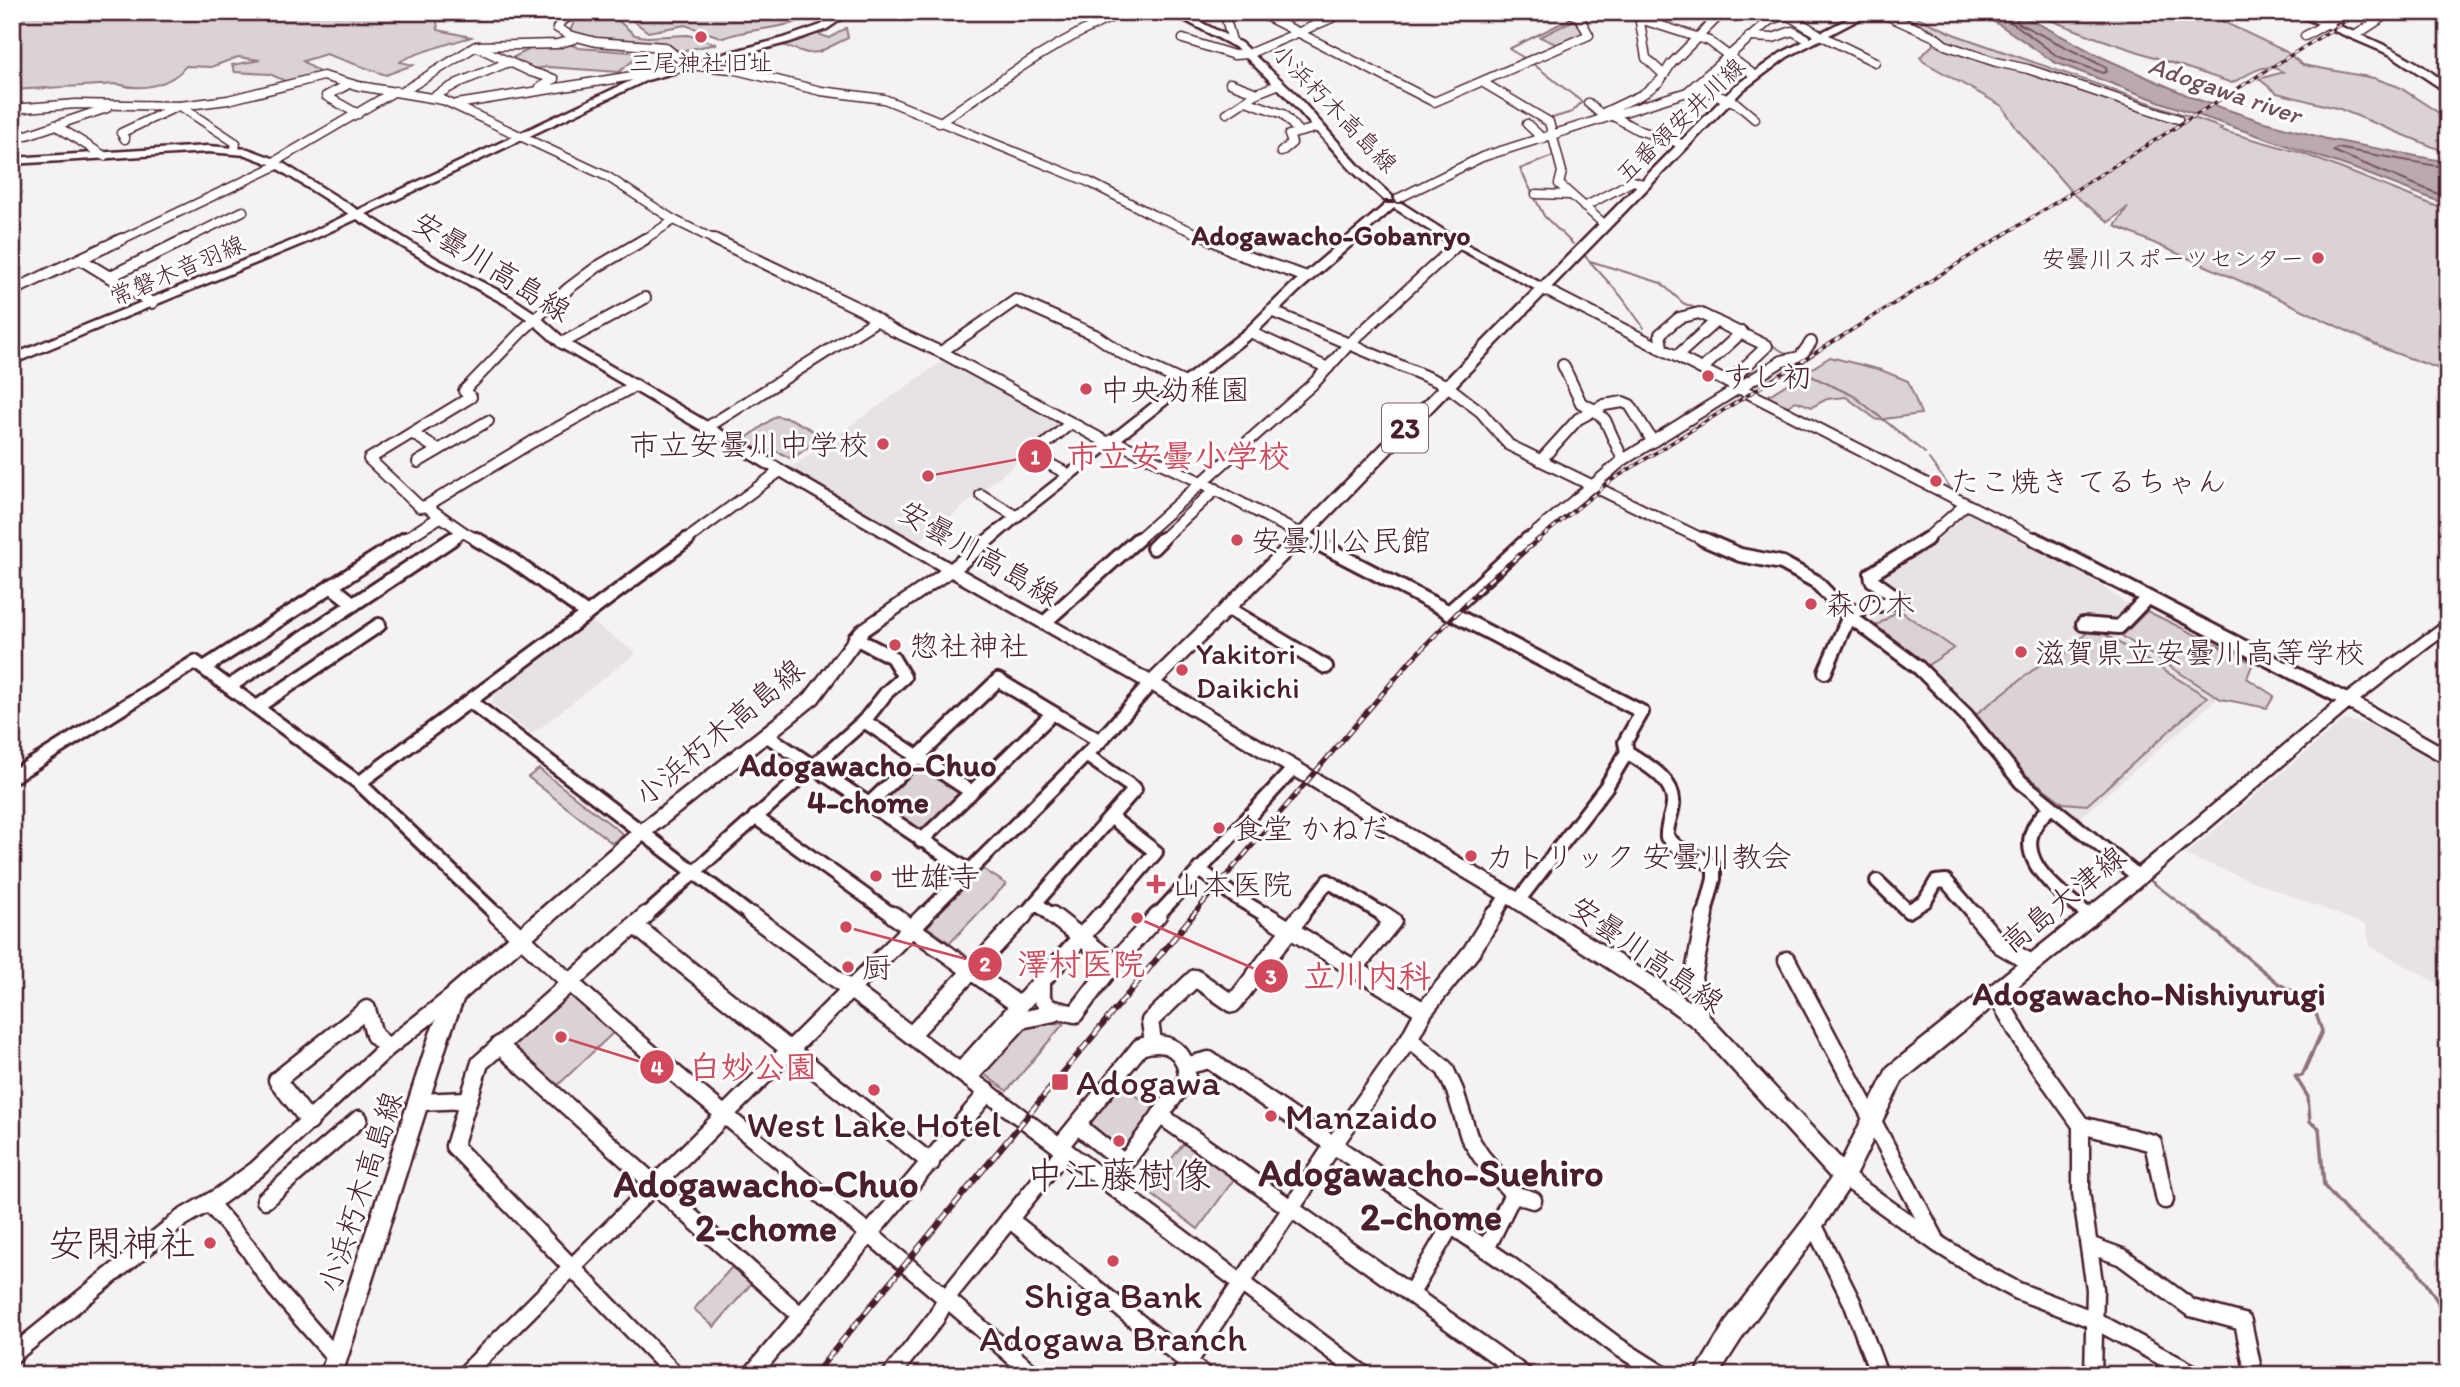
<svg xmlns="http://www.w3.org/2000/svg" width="2460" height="1387" font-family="Itim,'Klee One',sans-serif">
  <rect width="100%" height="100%" fill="#f4f2f2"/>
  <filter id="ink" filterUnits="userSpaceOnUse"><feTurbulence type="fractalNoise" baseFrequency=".0143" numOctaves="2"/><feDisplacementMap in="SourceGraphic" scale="14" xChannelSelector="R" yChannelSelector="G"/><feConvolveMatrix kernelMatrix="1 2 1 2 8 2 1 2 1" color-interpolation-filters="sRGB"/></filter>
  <g filter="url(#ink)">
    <g fill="#e7e2e3">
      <polygon points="944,360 1063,425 918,543 789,469"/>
      <polygon points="1969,510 2052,552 2130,606 2112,634 2218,698 2077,820 2040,794 1860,616 1913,603 1879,578 1927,550"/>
      <polygon points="592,622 636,653 532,734 492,704 495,694"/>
      <polygon points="2344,720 2368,724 2448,768 2448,989 2370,946 2366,925 2185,855"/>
    </g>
    <g fill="#dbd2d5" stroke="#927880" stroke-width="2">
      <path d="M12,12H565L560,17L437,21L438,30L471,37C458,41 405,56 400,62L413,65L386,75L326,54L303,61L320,73L289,83L270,74L235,72L232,65L260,60L238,57L211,67L186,66C171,85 141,92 118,84L12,90Z"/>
      <polygon points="584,12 608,12 635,35 646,37 688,35 717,44 680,51 660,44 580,40 570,31 574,22"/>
      <path d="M622,12H817C792,31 752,26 723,38L685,25L648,32Z"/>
      <polygon points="1906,12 1956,35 2222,128 2220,130 2302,153 2448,211 2448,372 2387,350 2263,291 2115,226 2128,207 2109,222 2074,195 2017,129 2002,106 1924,62 1920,57 1938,40 1933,30 1899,14"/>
      <path d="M2029,12H2203L2285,51L2303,65L2374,78L2399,87L2448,119V153L2340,109L2277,93L2259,79L2283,72C2265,60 2250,74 2232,83L2097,38Z"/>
      <polygon points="1576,19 1587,34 1560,46 1540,37"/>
      <polygon points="846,28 848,38 819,52 807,53 779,44 814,33 830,38"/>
      <polygon points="569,44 579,48 642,53 619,72 548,67 534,69 510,59 536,46"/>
      <polygon points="1830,357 1881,370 1908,381 1921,414 1877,420 1846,397 1827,399 1812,407 1796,401 1784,408 1766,397"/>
      <polygon points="776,416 791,419 823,436 792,459 772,449 765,454 741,442"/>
      <polygon points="1899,610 1954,648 1925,667 1873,628"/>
      <polygon points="2147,611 2253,663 2247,678 2274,696 2267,708 2221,699 2122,636"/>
      <polygon points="2088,631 2101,632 2207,697 2087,805 2063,803 2021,771 1975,715 2060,649 2067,653"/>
      <polygon points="919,763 963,792 919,835 876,803"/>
      <polygon points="539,769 623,834 612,843 528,777"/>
      <polygon points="982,868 1006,884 950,943 926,926"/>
      <polygon points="567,989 616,1030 555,1088 505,1045"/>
      <polygon points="1065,1022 1007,1091 984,1074 1024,1028"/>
      <polygon points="1120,1084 1156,1110 1122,1153 1086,1126"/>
      <polygon points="1187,1139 1237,1175 1198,1229 1147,1191"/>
      <polygon points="732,1267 751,1284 714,1327 694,1309"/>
    </g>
    <polygon fill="#baa9ae" stroke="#8d727a" stroke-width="2" points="1974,12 2016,12 2099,56 2196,99 2261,121 2327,139 2448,162 2448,205 2355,169 2169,105 2054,62 2000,25"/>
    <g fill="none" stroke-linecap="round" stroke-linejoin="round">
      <g stroke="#77565f" stroke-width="2">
        <polyline points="1990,12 2016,25 2057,56 2103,73 2107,71 2105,67 2018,23 2015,12"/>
        <polyline points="2448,168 2337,148 2333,151 2448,198"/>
      </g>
      <g stroke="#8d727a" stroke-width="2">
        <polyline points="1526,59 1509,49 1572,18"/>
        <polyline points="1532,63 1582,102 1572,112 1549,119"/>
        <polyline points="1552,150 1553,156 1520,169 1544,216 1573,244"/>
        <polyline points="1584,255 1621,296 1644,328"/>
        <polyline points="1590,261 1661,283 1683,303 1697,309"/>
        <polyline points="1769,343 1790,356"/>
        <polyline points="1803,369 1809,375 1854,396 1925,453"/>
        <polyline points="1929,459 1954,493"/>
        <polyline points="1933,541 1962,515"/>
      </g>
      <g stroke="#8d727a" stroke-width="2.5">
        <polyline points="1890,570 1935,539"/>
        <polyline points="2151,881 2198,917"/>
      </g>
      <g stroke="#8d727a" stroke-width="3.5">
        <polyline points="2196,915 2279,984 2302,996 2314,1008 2322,1031 2302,1076 2295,1076 2308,1097 2310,1122 2319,1128 2324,1186 2348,1213 2417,1269 2438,1302 2448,1335"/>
        <polyline points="2439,1375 2448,1364"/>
      </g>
      <g stroke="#4a1f2b" stroke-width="11">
        <g id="minor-far3">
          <polyline points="580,12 561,21 557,28 569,35 596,42 665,47 687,65 732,69 821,91 884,99 1089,182 1153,215 1215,241"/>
          <polyline points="1080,12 1102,21"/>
          <polyline points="1224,12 1232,41"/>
          <polyline points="1258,12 1434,102 1589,35 1579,17 1568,12"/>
          <polyline points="1631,12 1645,19"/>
          <polyline points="1657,12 1640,22 1646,58 1664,75"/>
          <polyline points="1879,12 1935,37 1945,45 1996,62 2028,69 2178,119"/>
          <polyline points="12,15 14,12"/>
          <polyline points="1643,20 1709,41 1754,75"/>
          <polyline points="2356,35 2391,12"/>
          <polyline points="2305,36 2346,12"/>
          <polyline points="1749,37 1773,38 1792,31 1805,38"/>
          <polyline points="1183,39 1234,55 1248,54 1346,12"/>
          <polyline points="477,47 531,72 554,79 540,87"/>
          <polyline points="1482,82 1549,122 1562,172 1559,184 1604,224"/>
          <polyline points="1230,83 1257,93"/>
          <polyline points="349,84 326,96 358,114"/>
          <polyline points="1695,86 1736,103 1755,119"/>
          <polyline points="402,92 476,46 557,44 574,39"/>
          <polyline points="433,97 458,83 509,62"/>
          <polyline points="1246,101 1283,114 1298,131"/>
          <polyline points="1588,103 1601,114"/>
          <polyline points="457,104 670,70"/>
          <polyline points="180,106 236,143 235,149"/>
          <polyline points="12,109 76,104 180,106 228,100 323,76 359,86 443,100 608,177 674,220 717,241"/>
          <polyline points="1605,112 1643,94 1660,81 1671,64 1723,12"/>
          <polyline points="1227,113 1257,93 1280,84"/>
          <polyline points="1613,116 1638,130 1682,144"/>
          <path d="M939,123C998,82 1057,39 1124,12"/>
          <polyline points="1527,124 1543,139"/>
          <polyline points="55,125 104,156"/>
          <polyline points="125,139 121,133 176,107"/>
          <polyline points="12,140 107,108"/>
          <polyline points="1281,152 1292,143 1289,135 1320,127"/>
          <polyline points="274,162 395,91"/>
          <polyline points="1536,194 1570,195"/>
          <polyline points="1399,198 1482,157 1687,92 1769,21 1786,14 1820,35 1875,62"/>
          <polyline points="1584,207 1633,181 1643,184"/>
          <polyline points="118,241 278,165"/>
          <polyline points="182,241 243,211"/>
          <polyline points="642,241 674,220"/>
        </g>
      </g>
      <g stroke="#4a1f2b" stroke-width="14">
        <g id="minor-far2">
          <polyline points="714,239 862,310 892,330 945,354 1108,443"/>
          <polyline points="1211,239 1242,255 1307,277"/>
          <polyline points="80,259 152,303"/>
          <polyline points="109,277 186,239"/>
          <polyline points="1542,288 2039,541"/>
          <polyline points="12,291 122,239"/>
          <polyline points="1271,311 1446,385 1481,412 1509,445 1706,541"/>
          <polyline points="1250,332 1328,368"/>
          <polyline points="562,343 645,298"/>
          <polyline points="1662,348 1660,334 1679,318 1699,313 1767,346 1729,382"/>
          <polyline points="941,352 1016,300 1095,335 1123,354 1185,383"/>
          <polyline points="1677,356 1716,321"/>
          <polyline points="1563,365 1581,403 1595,410 1605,420 1623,460"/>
          <polyline points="1702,369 1742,332"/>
          <polyline points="706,428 877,320"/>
          <polyline points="412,433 438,450"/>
          <polyline points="1112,440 1203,483 1313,541"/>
          <polyline points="1541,460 1578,419 1604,405 1623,402 1630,405 1653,442"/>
          <polyline points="418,462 488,421"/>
          <polyline points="1070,475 1032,455 1071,423"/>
          <polyline points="981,495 1016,516"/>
          <polyline points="426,506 532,442 636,385"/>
          <polyline points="463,532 479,541"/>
          <polyline points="402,541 440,517"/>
          <polyline points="449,541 463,532 426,506 420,507 369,459 471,397 464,391 523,330 569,288 597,267 645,239"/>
          <polyline points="685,541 780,471"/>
          <polyline points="1136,541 1315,382 1350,343 1458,244"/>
          <polyline points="1160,541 1216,489"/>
          <polyline points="1526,541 1623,460 1782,361 1800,357 1811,342"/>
          <polyline points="1924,541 1966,504"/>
        </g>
      </g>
      <g stroke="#4a1f2b" stroke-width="18">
        <g id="minor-far1">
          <polyline points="476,539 511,559 587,614"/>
          <polyline points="1309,539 1642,712 1625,742 1627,752 1606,787 1518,901"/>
          <polyline points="1703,539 1740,555 1782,563 1815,581 1849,616 1919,668 1966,715 2021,782 2139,877"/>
          <polyline points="2035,539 2348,701"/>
          <polyline points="1153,548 1162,539"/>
          <polyline points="331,586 354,604"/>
          <polyline points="1227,608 1326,667"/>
          <polyline points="1448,613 1528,539"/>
          <polyline points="1846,613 1900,600 1872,580 1871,574 1927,539"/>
          <polyline points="1044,623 1138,539"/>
          <polyline points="2083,624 2119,627 2147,598"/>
          <polyline points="855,638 892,657 904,677 887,692 864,721"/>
          <polyline points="204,668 405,539"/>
          <polyline points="1825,672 1849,616"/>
          <polyline points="230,686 452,539"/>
          <polyline points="471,702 753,917"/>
          <polyline points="257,707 379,625"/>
          <polyline points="766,735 969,871"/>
          <path d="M1627,752C1645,764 1675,779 1673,804C1672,816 1666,825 1667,837L1677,847L1714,866V879L1704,917"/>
          <polyline points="12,777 195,662 359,783 499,917"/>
          <polyline points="359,783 688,539"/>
          <polyline points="869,804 998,680 1100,741"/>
          <path d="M2050,808C2000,852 2056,889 2090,916"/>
          <polyline points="755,817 895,917"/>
          <polyline points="921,841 1052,714"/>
          <polyline points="1199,869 1234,896 1269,917"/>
          <polyline points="1877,881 1908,911 1925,901 1936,882 1946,881 1977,917"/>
          <polyline points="1036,903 1054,917"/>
          <polyline points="644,917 864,721 970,791"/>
          <polyline points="923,917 1100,741 1151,683"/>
          <polyline points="1023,917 1135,789 1086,755"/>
          <polyline points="1100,917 1156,852 1112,818"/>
          <polyline points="1156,917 1293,769"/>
          <polyline points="1300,917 1328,881 1387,917"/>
          <polyline points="1493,917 1507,895"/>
        </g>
      </g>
      <g stroke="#4a1f2b" stroke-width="21">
        <g id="minor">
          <path d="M497,915C667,1078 859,1218 1034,1375"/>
          <polyline points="646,915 480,1063 454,1146 676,1375"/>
          <polyline points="751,915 1364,1375"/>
          <polyline points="893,915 1020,1006"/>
          <polyline points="1052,915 1114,963"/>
          <polyline points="1266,915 1424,1011"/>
          <polyline points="1975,915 2000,945 2031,963"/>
          <polyline points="634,925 931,1163"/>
          <polyline points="1787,960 1935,1238"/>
          <polyline points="1354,969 1393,921 1384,915"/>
          <polyline points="1042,984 1042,999 1049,1008 1075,1014 1114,963 1158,915"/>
          <polyline points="1995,993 2031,1055 2081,1125 2081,1192 2095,1289 2093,1375"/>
          <polyline points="1701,1021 1693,977 1705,915"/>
          <polyline points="911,1035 1024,915"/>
          <polyline points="1409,1039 1445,1069 1455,1091 1469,1137 1481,1156 1513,1194 1486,1249"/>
          <polyline points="1153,1042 1150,1021 1195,978 1233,1004 1301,915"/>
          <polyline points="499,1045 801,1316"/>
          <polyline points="1189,1065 1209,1060 1508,1264 1617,1346 1663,1375"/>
          <polyline points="960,1072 1101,915"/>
          <polyline points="968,1078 1021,1020 1054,1013"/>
          <polyline points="418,1102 468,1100"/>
          <polyline points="1160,1115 1524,1375"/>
          <polyline points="310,1122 277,1080 367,1009 374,1035 387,1047"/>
          <polyline points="2081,1125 2153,1143 2165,1200"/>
          <polyline points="1078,1126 1124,1163"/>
          <path d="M1060,1146L1140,1047C1167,1038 1187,1050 1187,1079L1110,1183"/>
          <polyline points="1844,1177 1938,1244 1988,1275 2018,1291 2094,1320 2196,1375"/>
          <polyline points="1513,1194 1533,1200"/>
          <polyline points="265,1200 359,1119"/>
          <polyline points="210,1204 248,1248 275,1288 336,1358"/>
          <polyline points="1009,1219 1204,1375"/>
          <polyline points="1813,1224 1852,1302 1879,1375"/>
          <polyline points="2089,1245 2122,1257 2191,1308 2243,1322 2254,1375"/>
          <polyline points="1411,1293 1450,1227"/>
          <polyline points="12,1355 182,1218 220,1196 256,1170 386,1049 456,994"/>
          <polyline points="464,1375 925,915"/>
          <polyline points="751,1375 988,1092"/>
          <polyline points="891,1375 936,1318 947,1297 1065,1150"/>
          <polyline points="1180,1375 1334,1144 1409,1039 1424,1011 1471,952 1494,915"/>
        </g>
      </g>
      <g stroke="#4a1f2b" stroke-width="5">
        <g id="major">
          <path d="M841,12H852L827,29L790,42L647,80L366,214L439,260L511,297L538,315L566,340L950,563L1246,329L1291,285L1386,204H1403L1462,242L1541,283L1735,86L1781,53L1861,12H1873L1787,57L1743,90L1308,538L1162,682L1524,896L1662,982L1708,1015L1842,1160L1888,1067L2133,872L2342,697L2448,618V632L2360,700L2448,750V765L2349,709L2145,882L1902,1081L1851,1184L1820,1231L1745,1333L1718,1375H1694L1729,1317L1806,1217L1831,1178L1694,1027L1648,994L1512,906L1145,687L951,577L867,635L818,702L647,838L463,1000L450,1034L342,1375H320L430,1034L449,988L635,828L806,694L857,627L940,570L558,346L530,321L503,303L431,264L357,219L307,242L12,364V355L299,238L349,214L270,164L246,155L208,152L12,164V158L208,146L248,149L278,160L358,210L641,76L784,38L821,25ZM1394,208L1454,246L1535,289L1298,530L1150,675L962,570L1021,519L1254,335L1299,291Z"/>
          <polygon points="1169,12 1181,12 1241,43 1292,90 1360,167 1392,196 1392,200 1384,200 1352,171 1284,94 1235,47"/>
          <path d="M2290,12H2303C2354,32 2405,49 2448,85V93L2391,55Z"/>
        </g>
      </g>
      <use href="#minor-far3" stroke="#fff" stroke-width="8"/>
      <use href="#minor-far2" stroke="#fff" stroke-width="10"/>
      <use href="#minor-far1" stroke="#fff" stroke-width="12"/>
      <use href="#minor" stroke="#fff" stroke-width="16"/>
      <use href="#major" fill="#fff" fill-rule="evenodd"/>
      <g stroke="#4a1f2b" stroke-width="3.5">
        <polyline id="rail-far2" points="1537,541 1612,480 2360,12"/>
      </g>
      <g stroke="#4a1f2b" stroke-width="5">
        <polyline id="rail-far1" points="1191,917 1412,659 1486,583 1539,539"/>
      </g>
      <g stroke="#4a1f2b" stroke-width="6">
        <polyline id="rail" points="814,1375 1193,915"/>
      </g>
      <use href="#rail-far2" stroke="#fff" stroke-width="2" stroke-dasharray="5" stroke-linecap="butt"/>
      <use href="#rail-far1" stroke="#fff" stroke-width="2.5" stroke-dasharray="8" stroke-linecap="butt"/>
      <use href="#rail" stroke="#fff" stroke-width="3.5" stroke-dasharray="10" stroke-linecap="butt"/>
    </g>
  </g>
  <g fill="#d1495b" stroke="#fff" stroke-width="2.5">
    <circle cx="701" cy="37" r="7"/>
    <circle cx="2318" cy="258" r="7"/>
    <circle cx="1708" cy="376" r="7"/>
    <circle cx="1086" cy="389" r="7"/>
    <circle cx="883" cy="444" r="7"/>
    <circle cx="1936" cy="481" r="7"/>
    <circle cx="1237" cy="540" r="7"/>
    <circle cx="1811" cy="604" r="7"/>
    <circle cx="895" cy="645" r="7"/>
    <circle cx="2021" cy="652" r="7"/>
    <circle cx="1182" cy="670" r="7"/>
    <circle cx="1219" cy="828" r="7"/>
    <circle cx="1471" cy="856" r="7"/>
    <circle cx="876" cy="876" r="7"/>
    <path d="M1152.5 873.5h7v7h7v7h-7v7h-7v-7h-7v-7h7z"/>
    <circle cx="848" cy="967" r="7"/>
    <rect x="1051" y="1073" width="18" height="18" rx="3.5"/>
    <circle cx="874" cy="1090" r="7"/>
    <circle cx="1271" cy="1116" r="7"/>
    <circle cx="1119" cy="1141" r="7"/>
    <circle cx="210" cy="1243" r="7"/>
    <circle cx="1113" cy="1261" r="7"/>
  </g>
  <g text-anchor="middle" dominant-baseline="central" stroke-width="6" stroke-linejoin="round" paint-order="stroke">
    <g font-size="24" fill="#4a1f2b" stroke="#fff">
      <text x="701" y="62">三尾神社旧址</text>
      <text x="2304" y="258" text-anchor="end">安曇川スポーツセンター</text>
    </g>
    <g font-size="24" fill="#4a1f2b" stroke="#fff">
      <text transform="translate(1335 108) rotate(46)">小浜朽木高島線</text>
      <text transform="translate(1680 120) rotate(-44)">五番領安井川線</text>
      <text transform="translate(177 270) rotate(-23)">常磐木音羽線</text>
    </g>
    <g font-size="26" font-style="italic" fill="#714f59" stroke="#fff">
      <text transform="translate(2225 90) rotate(19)">Adogawa river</text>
    </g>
    <g font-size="28" font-weight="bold" fill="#4a1f2b" stroke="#fff">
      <text x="1331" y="235">Adogawacho-Gobanryo</text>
    </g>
    <rect fill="#fff" stroke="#80626b" stroke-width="2" x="1382" y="403.5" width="46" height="49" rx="5"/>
    <g font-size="28" font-weight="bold" fill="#4a1f2b">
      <text x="1405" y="428">23</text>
    </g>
    <g font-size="30" fill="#4a1f2b" stroke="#fff">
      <text transform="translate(492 266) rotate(32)">安曇川高島線</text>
      <text transform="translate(979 553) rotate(30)">安曇川高島線</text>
      <text transform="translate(719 732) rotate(-40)">小浜朽木高島線</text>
      <text transform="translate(2063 899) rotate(-39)">高島大津線</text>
      <text transform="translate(1647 954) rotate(35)">安曇川高島線</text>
      <text transform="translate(360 1192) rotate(-72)">小浜朽木高島線</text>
    </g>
    <g font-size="30" fill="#4a1f2b" stroke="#fff" text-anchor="start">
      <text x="1722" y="376">すし初</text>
      <text x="1100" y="389">中央幼稚園</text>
      <text x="869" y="444" text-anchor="end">市立安曇川中学校</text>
      <text x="1950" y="481">たこ焼き てるちゃん</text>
      <text x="1251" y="540">安曇川公民館</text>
      <text x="1825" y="604">森の木</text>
      <text x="909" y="645">惣社神社</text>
      <text x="2035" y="652">滋賀県立安曇川高等学校</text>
      <text x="1196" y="653">Yakitori<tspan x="1196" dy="34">Daikichi</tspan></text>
      <text x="1233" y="828">食堂 かねだ</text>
      <text x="1485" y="856">カトリック 安曇川教会</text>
      <text x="890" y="876">世雄寺</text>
      <text x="1172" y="884">山本医院</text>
      <text x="862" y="967">厨</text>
    </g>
    <g font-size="32" font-weight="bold" fill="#4a1f2b" stroke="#fff">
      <text x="868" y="765">Adogawacho-Chuo<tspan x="868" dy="37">4-chome</tspan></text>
    </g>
    <g font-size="33" font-weight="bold" fill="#4a1f2b" stroke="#fff">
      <text x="2149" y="993">Adogawacho-Nishiyurugi</text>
    </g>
    <g font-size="37" fill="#4a1f2b" stroke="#fff">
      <text x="1076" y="1082" text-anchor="start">Adogawa</text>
      <text x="1285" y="1116" text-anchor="start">Manzaido</text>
      <text x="874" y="1124">West Lake Hotel</text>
      <text x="1119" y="1175">中江藤樹像</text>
      <text x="196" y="1243" text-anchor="end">安閑神社</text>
      <text x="1113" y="1295">Shiga Bank<tspan x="1113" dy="43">Adogawa Branch</tspan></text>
    </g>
    <g font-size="38" font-weight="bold" fill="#4a1f2b" stroke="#fff">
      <text x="1431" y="1173">Adogawacho-Suehiro<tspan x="1431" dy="44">2-chome</tspan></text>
      <text x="766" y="1184">Adogawacho-Chuo<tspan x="766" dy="44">2-chome</tspan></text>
    </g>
  </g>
  <path fill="none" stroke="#d1495b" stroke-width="2.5" d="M928 476L1035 456M846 927L985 964M1137 918L1271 976M561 1037L657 1067"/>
  <g fill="#d1495b" stroke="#fff" stroke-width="2.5">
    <circle cx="928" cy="476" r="7"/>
    <circle cx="846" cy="927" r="7"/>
    <circle cx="1137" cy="918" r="7"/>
    <circle cx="561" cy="1037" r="7"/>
    <circle cx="1035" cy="456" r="18"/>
    <circle cx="985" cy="964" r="18"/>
    <circle cx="1271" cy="976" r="18"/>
    <circle cx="657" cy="1067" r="18"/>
  </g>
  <g font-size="21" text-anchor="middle" font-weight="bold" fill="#fff">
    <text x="1035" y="464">1</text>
    <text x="985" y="971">2</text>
    <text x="1271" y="984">3</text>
    <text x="657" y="1075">4</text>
  </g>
  <g font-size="32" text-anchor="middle" font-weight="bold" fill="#d1495b" stroke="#fff" stroke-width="6" stroke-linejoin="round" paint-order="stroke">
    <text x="1178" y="467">市立安曇小学校</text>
    <text x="1081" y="975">澤村医院</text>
    <text x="1367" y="987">立川内科</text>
    <text x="753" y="1078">白妙公園</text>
  </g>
  <rect width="2460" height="1387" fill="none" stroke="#fff" stroke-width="42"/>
  <rect x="21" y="21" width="2418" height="1345" fill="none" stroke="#4a1f2b" stroke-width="2.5" filter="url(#ink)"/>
</svg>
